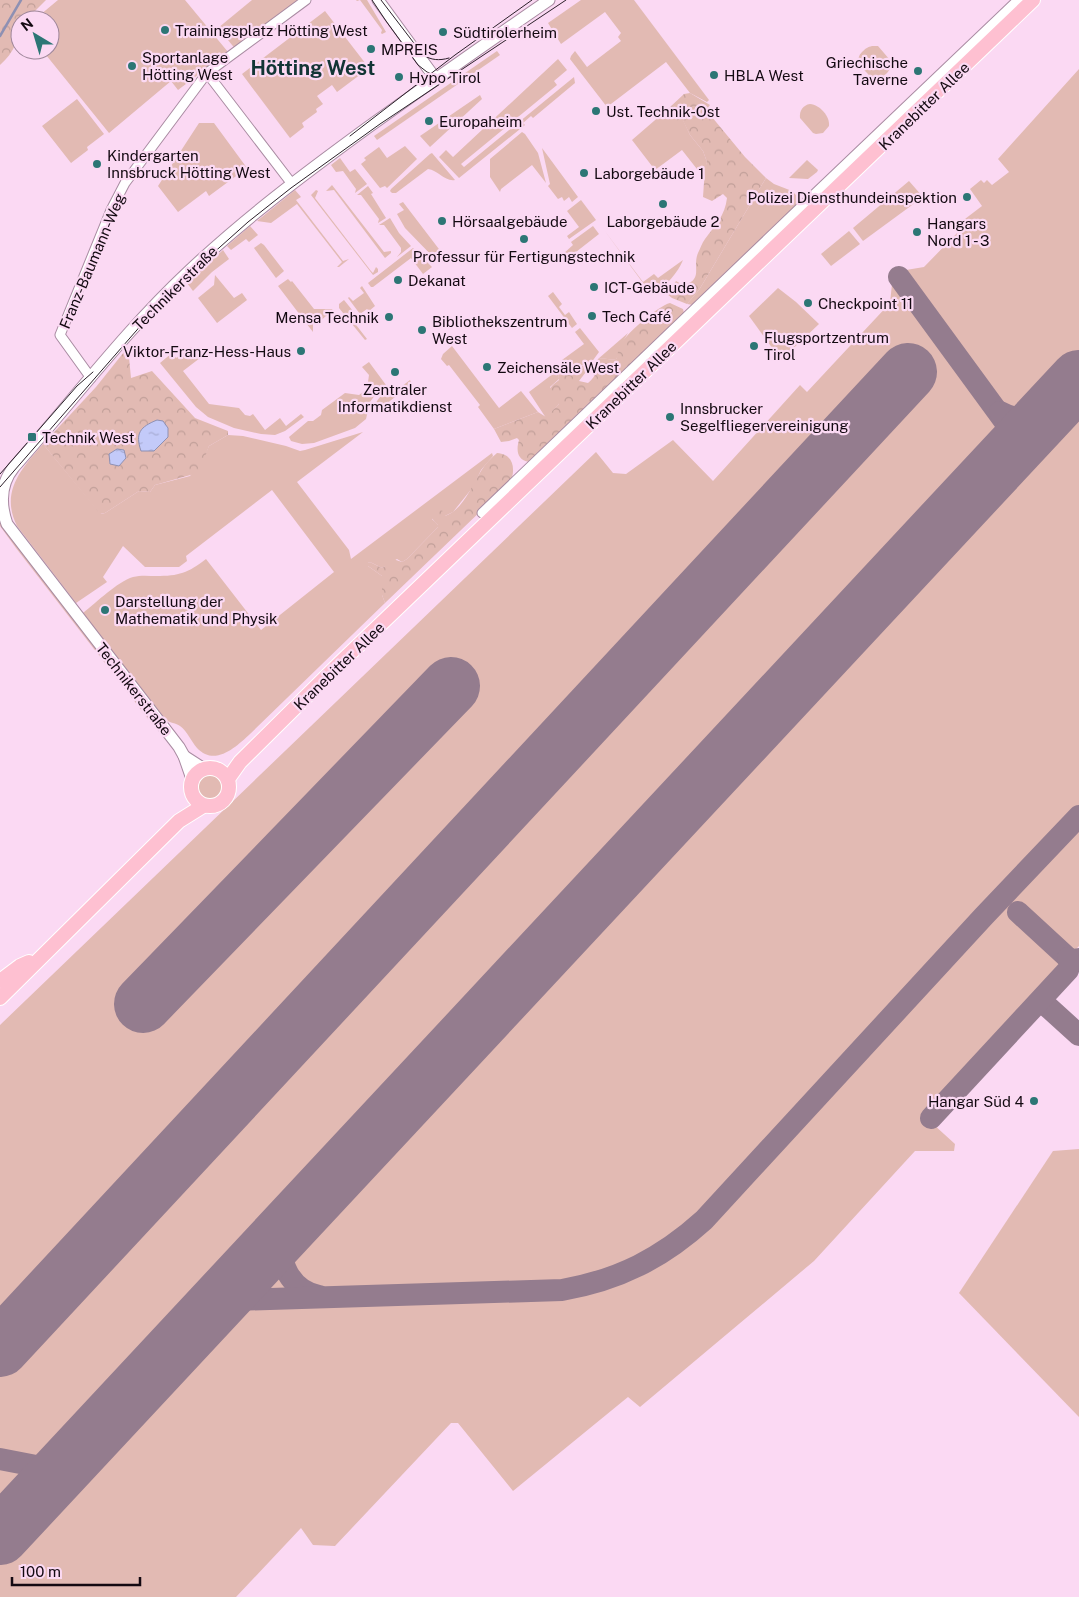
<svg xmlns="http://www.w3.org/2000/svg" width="1079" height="1597" font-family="'Public Sans',sans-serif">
  <defs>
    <pattern id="forest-crowns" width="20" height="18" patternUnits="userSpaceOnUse" patternTransform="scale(1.25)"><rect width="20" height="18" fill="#e2bab3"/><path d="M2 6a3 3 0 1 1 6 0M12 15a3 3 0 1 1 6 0" fill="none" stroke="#c19f99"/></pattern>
    <pattern id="water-ripples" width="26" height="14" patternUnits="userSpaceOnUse" patternTransform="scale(1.25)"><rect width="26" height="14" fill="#c3caf9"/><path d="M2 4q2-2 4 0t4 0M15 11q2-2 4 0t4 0" fill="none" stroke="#a7acd4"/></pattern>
  </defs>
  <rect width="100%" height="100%" fill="#fbd9f3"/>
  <g fill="#e2bab3">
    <polygon points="58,0 185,0 228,52 178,90 171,81 109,133 42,50 50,50 50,20 34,20"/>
    <polygon points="252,0 302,0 237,51 218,28"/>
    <polygon points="356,0 367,0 386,32 382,34 381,33 382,30 360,0 357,1"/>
    <polygon points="581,0 634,0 709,100 707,102 690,93 666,62 607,107 570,59 571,56 575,51 587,67 621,41 618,37 621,33 605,12 561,44 548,23"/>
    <polygon points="325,11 369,68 337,92 332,85 317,96 323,104 316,109 317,112 302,123 304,127 290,138 242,74"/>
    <path d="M872,46H878L890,60C892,66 891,69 886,74C883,76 880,79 876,79C871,78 869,75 866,72C860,65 855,59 862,52C866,48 868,47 872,46Z"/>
    <polygon points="497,51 500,55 377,140 374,136"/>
    <polygon points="558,59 567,70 554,81 557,85 461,164 464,167 574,77 575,83 533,118 531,116 523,123 525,125 459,178 439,157 446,150 453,157"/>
    <polygon points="1079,69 1079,946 922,1114 955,1144 954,1151 915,1151 814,1261 640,1407 628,1397 513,1491 458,1423 451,1423 335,1546 313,1545 301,1528 236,1597 0,1597 0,1025 596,452 613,473 626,474 673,440 713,481 800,385 807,392 890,303 892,284 906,270 924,267 960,230 961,222 982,206 970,189 981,180 984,183 987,180 992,185 1009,172 998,159"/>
    <polygon points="480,95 482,99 430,147 420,136"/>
    <polygon points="77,99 104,134 87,147 88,150 71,163 42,126"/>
    <path d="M810,104C820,105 830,116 829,126L823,133L816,134L813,133L800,118C799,111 803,105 810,104Z"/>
    <polygon points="669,108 670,119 682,118 690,135 703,151 707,162 704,178 682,150 655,170 632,140"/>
    <polygon points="199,123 214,123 247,168 209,196 206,191 178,212 158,186"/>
    <polygon points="522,132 525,134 538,153 546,183 532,165 501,189 500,192 490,177 490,159"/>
    <polygon points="405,146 417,159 387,188 385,186 380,188 361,164 366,160 364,158 379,147 387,158"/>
    <polygon points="542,148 578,197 572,202 569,197 564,201 562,197 558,199 548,186 550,184"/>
    <path d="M432,153L455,180C445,182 438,170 428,169L396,193H392L390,191L391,189L430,154Z"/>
    <polygon points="340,158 350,172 355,169 367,184 355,193 356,189 343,171 336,172 331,165"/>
    <polygon points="807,160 818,170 817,172 808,179 789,178"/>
    <polygon points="766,178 774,184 792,191 802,201 693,305 687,304 699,290"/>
    <polygon points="909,181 923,197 863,241 853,228"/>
    <polygon points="332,185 384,252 391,251 391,253 385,258 334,190 326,191"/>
    <polygon points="368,186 373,193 371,194 386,218 378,223 379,219 361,195 357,195"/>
    <polygon points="295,190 301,197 296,200 343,261 349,259 339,267 337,267 342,262 297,204 271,223 257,221"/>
    <polygon points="316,190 318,191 315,198 371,271 373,273 376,267 378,269 378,272 373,275 311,195"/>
    <polygon points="581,200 596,220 569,239 567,236 579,227 567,211"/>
    <polygon points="403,202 445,257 438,262 405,228 397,214 404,210 399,204"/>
    <polygon points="390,218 399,233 411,246 397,257 401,252 401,248 384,225 379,225"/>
    <polygon points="250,226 258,235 249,242 246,239 231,250 227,246"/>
    <polygon points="593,226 599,234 567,259 563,254 573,245 571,242"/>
    <path d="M604,230L643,282L654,274L658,278L683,260C678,273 666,285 655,294L643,283Z"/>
    <polygon points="849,231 860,244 831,266 821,254"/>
    <polygon points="261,243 264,245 284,271 276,278 254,248"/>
    <polygon points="413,248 432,267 423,274 411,258 373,287 371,287 368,283"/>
    <polygon points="223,250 229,259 212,272 193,291 187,283"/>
    <polygon points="215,275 234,298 242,293 247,300 217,323 198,298 214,285"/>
    <polygon points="288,279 291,282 292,281 314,309 332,309 337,318 326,316 318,323 313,323 313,332 278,286"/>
    <polygon points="362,286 375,306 369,311 367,309 360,314 348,298 349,297 353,301 364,293 360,288"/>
    <polygon points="778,288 796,302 819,324 781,360 749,316"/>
    <polygon points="553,292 562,304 559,307 565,315 569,312 577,324 572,328 548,296"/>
    <polygon points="344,300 357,316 353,321 367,339 365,340 339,308 339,304"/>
    <polygon points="580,328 599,352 591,363 570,368 562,360 584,344 575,332"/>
    <path d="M628,333L619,348V355L616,359C610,360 605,358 598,359Z"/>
    <polygon points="452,346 499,408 521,391 538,412 494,429 478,407 480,405 449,365 447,366 441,359 443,354"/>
    <polygon points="191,347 200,358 183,371 209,404 239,408 245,415 250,416 253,414 265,430 280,418 286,426 301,414 304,417 285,431 275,435 261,434 234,428 208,417 196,407 160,363 172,353 176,358"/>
    <polygon points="369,362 386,385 375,395 370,402 366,419 355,428 314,443 302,444 291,441 289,437 308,421 313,421 321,415 322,410 345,393 359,395 367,389 369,375 362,367"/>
    <polygon points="558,370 559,379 550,387 559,404 546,418 529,392"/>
    <path d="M410,380L412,384L373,414C373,403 381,395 389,388L393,393Z"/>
    <path d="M363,432L297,482L349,550L351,559L492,453L493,456L481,470L473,487L453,512L445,516L432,519L438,525V527L407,559L402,562L397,559L382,568L370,562L368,563V566L382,576V595L385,603L250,734C236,747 215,767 197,748C191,741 187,731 180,726C176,723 170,723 166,720L83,613C97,602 117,582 133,577C141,575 149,576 156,576C179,576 188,573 206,559L261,630L334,572L272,490L186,556L187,561L179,567H145L123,546L103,577L107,582L76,603L17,526C0,492 21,469 43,444L101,514L105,513L139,491L150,492L155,485L190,476L205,455L209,446L228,435L243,436L286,446L300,451L305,450Z"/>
    <polygon points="0,521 159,729 158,730 152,724 16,548 0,526"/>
    <circle cx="210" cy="787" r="14"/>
    <polygon points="1079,1149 1079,1417 959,1293 1053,1151"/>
  </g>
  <g fill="url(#forest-crowns)">
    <path d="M0,0H46L26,20H20C20,38 14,53 0,65Z"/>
    <path d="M690,93L710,105L706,110L707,111L745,157L766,178L699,290L687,304L672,298L667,294L668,292L676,281L683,285C704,280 692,267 698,253C700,249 702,243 705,239C715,225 725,216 727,198L723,194L712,201L703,197L705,168L707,162L703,151L690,135L682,119L676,121L670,120L669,108L684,94Z"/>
    <path d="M670,303L683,309L684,313V316L529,462C517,460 516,450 519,440L517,438L509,441L501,442L494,429L538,412L546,417L559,404L551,401C547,389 550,387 559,380L558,370L592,364L579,381L588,383C595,377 597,373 594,365L598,359C605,358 610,360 616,359C619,354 617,352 619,347C623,336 658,306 670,303Z"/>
    <polygon points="128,347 131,378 152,371 195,418 228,431 228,435 209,446 201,468 194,474 155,485 150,492 139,491 105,513 100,514 43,444 96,387"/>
    <path d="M497,453C514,454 516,470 510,483L385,603L382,595V576L368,566V563L370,562L382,568L385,566V562L393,559L402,562L407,559L438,527V525C431,519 431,517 434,508L443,511L445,516C463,510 472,485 481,471C485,464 491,458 497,453Z"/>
  </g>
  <g fill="url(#water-ripples)" stroke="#8e90b3">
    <path d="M157,420L163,421L168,428V437L154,451H141C135,433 140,427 157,420Z"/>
    <polygon points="117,449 124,450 126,458 119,466 110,464 109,454"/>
  </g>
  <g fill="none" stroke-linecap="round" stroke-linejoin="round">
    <polyline stroke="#8e90b3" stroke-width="2.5" points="0,36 21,0"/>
    <g stroke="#947c8e" stroke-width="22">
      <path d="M899,277L1005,422C1012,438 1007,451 998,465"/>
      <path d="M1000,412C1026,426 1038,417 1058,401"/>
      <polyline points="1018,912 1068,958 1073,960 1079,959"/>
      <polyline points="1048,1007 1079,1035"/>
      <polyline points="931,1118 1068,970 1070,964 1068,958"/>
      <path d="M295,1219C292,1225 288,1230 285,1236C275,1262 292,1291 319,1296"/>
      <path d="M204,1318L220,1305L234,1300L562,1290C619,1280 662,1258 704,1220L984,916L1079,816"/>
      <polyline points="0,1459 62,1471"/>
    </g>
    <g stroke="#947c8e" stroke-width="58">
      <polyline points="143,1004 451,686"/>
      <polyline points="0,1348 908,372"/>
      <polyline points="0,1536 1079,379"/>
    </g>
    <g stroke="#a98ba2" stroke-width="11">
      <g id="minor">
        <polyline points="207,73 292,184"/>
        <polyline points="91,378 60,335 111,210 125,183 207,73 306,0"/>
        <polyline points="482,513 804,204 1018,0"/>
      </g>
    </g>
    <g stroke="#a98ba2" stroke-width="13">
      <g id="tertiary">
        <polyline points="378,0 435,78"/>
        <polyline points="184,756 204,769"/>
        <path d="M192,779L184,756L179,747L7,524C0,504 0,484 14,467C72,402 124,332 188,272C244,219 304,174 367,128C427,85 488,42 549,0"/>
      </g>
    </g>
    <g stroke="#fff" stroke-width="16">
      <g id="primary">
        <circle cx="210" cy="787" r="19"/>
        <polyline points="228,779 240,762 340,663 1033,0"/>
        <polyline points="0,981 20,966 29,962"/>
        <polyline points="0,998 179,821 203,806"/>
      </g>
    </g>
    <use href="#minor" stroke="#fff" stroke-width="9"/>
    <use href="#tertiary" stroke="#fff" stroke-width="11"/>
    <use href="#primary" stroke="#fec0d1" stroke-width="14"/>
    <g stroke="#2c202a" stroke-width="1">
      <polyline points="372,0 386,21 418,65 427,72 436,76"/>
      <path d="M381,0L423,55C431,60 439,61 449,58"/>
      <polyline points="350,136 455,55 532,0"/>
      <polyline points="0,474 77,386 93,372"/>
      <polyline points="0,487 150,315 182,281 248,222 291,188 380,124 566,0"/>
    </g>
  </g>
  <g fill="#2c7675" stroke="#fbd9f3" stroke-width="2">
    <circle cx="165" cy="30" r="5"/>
    <circle cx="443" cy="32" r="5"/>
    <circle cx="371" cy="49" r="5"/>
    <circle cx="132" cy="66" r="5"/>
    <circle cx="918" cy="71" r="5"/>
    <circle cx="714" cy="75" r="5"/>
    <circle cx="399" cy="77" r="5"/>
    <circle cx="596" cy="111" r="5"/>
    <circle cx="429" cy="121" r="5"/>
    <circle cx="97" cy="164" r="5"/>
    <circle cx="584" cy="173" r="5"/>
    <circle cx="967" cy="197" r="5"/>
    <circle cx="663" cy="204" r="5"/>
    <circle cx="442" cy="221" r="5"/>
    <circle cx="917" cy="232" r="5"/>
    <circle cx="524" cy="239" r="5"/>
    <circle cx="398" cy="280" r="5"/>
    <circle cx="594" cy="287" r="5"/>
    <circle cx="808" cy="303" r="5"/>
    <circle cx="592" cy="316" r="5"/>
    <circle cx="389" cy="317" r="5"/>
    <circle cx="422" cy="330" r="5"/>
    <circle cx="754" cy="346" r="5"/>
    <circle cx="301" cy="351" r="5"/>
    <circle cx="487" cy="367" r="5"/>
    <circle cx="395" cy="372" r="5"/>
    <circle cx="670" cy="417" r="5"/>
    <rect x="27" y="432" width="10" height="10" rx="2.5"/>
    <circle cx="105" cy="610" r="5"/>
    <circle cx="1034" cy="1101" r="5"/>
  </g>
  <g text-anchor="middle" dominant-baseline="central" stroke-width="4.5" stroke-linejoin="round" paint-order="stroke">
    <g font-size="15" fill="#130911" stroke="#fbd9f3" text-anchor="start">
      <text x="175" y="30">Trainingsplatz Hötting West</text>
      <text x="453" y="32">Südtirolerheim</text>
      <text x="381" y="49">MPREIS</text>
      <text x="142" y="57">Sportanlage<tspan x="142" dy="17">Hötting West</tspan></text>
      <text x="908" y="62" text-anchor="end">Griechische<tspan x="908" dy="17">Taverne</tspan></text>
      <text x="724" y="75">HBLA West</text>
      <text x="409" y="77">Hypo Tirol</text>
      <text x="606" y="111">Ust. Technik-Ost</text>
      <text x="439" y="121">Europaheim</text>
      <text x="107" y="155">Kindergarten<tspan x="107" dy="17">Innsbruck Hötting West</tspan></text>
      <text x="594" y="173">Laborgebäude 1</text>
      <text x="957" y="197" text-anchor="end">Polizei Diensthundeinspektion</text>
      <text x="452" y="221">Hörsaalgebäude</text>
      <text x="663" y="221" text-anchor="middle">Laborgebäude 2</text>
      <text x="927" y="223">Hangars<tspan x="927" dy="17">Nord 1 - 3</tspan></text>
      <text x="524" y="256" text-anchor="middle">Professur für Fertigungstechnik</text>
      <text x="408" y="280">Dekanat</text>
      <text x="604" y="287">ICT-Gebäude</text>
      <text x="818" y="303">Checkpoint 11</text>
      <text x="602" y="316">Tech Café</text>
      <text x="379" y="317" text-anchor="end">Mensa Technik</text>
      <text x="432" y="321">Bibliothekszentrum<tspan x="432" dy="17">West</tspan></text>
      <text x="764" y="337">Flugsportzentrum<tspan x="764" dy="17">Tirol</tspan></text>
      <text x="291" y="351" text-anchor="end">Viktor-Franz-Hess-Haus</text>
      <text x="497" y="367">Zeichensäle West</text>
      <text x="395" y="389" text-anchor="middle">Zentraler<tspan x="395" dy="17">Informatikdienst</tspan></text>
      <text x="680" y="408">Innsbrucker<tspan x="680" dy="17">Segelfliegervereinigung</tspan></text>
      <text x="42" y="437">Technik West</text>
      <text x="115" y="601">Darstellung der<tspan x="115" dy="17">Mathematik und Physik</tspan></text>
      <text x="1024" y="1101" text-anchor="end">Hangar Süd 4</text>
    </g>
    <g font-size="15" fill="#130911" stroke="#fbd9f3">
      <text transform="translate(924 106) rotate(-44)">Kranebitter Allee</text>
      <text transform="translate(92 261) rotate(-67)">Franz-Baumann-Weg</text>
      <text transform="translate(175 288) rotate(-45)">Technikerstraße</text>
      <text transform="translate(631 385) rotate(-44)">Kranebitter Allee</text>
      <text transform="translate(339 666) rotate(-44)">Kranebitter Allee</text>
      <text transform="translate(134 689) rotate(52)">Technikerstraße</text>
    </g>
    <g font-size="20" font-weight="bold" fill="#123535" stroke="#fbd9f3">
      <text x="313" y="68">Hötting West</text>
    </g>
  </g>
  <g transform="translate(35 35) rotate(322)"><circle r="24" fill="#fbd9f3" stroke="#9e8699"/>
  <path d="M0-4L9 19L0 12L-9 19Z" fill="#2c7675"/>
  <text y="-8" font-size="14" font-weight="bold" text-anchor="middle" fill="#130911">N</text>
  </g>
  <path d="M12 1577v8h128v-8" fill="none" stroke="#130911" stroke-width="2.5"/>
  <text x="20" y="1577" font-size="15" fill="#130911" stroke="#fbd9f3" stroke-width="4" paint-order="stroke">100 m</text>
</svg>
